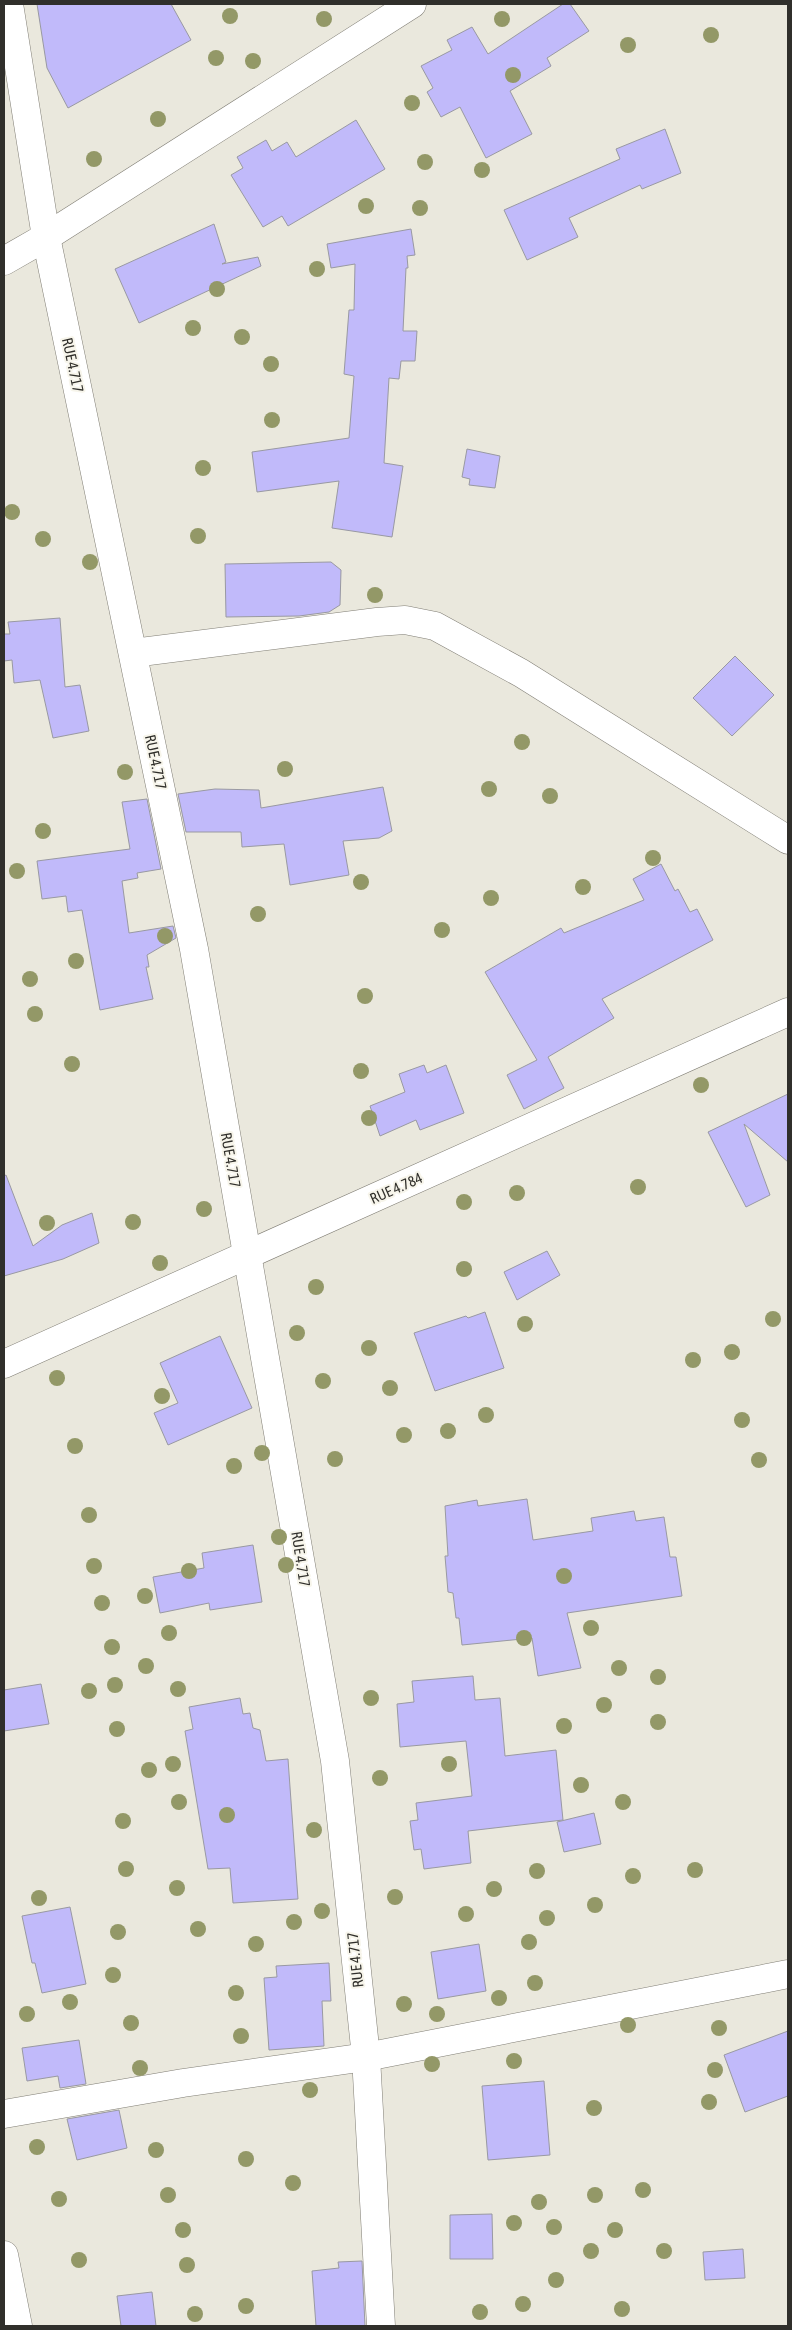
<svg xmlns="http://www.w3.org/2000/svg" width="792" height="2330" font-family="'Asap Condensed',sans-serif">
  <rect width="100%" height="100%" fill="#eae8dd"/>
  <g fill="#c1bafa" stroke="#9999a2">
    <polygon points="37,4 171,4 191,40 68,108 47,68"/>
    <polygon points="563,4 570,4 589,31 547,58 551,66 510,91 532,134 486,158 460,107 441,117 427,92 433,88 421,66 452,50 447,40 472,27 488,54"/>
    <polygon points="356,120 385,169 288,226 282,216 263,227 231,175 243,168 237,157 266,140 272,151 287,142 296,157"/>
    <polygon points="665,129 681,173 642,189 640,185 569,218 578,237 527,260 504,210 620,159 616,149"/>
    <polygon points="214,224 226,262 222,264 258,257 261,266 139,323 115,269"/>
    <polygon points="411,229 415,255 407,256 408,268 406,268 403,331 417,331 415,361 401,361 399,379 389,378 384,463 403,466 392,537 332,528 339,481 257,492 252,452 349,438 354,376 344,374 349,310 354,310 355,264 331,268 327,244"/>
    <polygon points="467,449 500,456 495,488 469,485 470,479 462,477"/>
    <polygon points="331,562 341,570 340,605 329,612 299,616 226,617 225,564"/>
    <polygon points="60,618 65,687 80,685 89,731 53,738 40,680 14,683 12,660 4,661 4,634 10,634 8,622"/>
    <polygon points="735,656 774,695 732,736 693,698"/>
    <polygon points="383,787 392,831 379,838 343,841 349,875 290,885 284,844 242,847 241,832 186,832 178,794 215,789 259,790 261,808"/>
    <polygon points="147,799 161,869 137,873 138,878 122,881 129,933 173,926 176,938 147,955 149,967 146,967 153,999 100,1010 82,910 68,912 66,896 42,899 37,861 130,849 122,802"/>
    <polygon points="661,864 675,891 678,889 690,912 697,909 713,940 602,999 614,1018 548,1057 564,1088 524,1109 507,1075 537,1060 485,972 561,928 564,933 644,900 633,879"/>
    <polygon points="424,1065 427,1073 446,1065 464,1113 420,1130 416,1120 380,1136 370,1106 405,1092 399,1074"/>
    <polygon points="788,1094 788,1162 744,1124 770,1195 746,1207 708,1132"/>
    <polygon points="6,1175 33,1246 62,1225 92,1213 99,1243 63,1259 4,1276 4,1176"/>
    <polygon points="547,1251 560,1275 517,1300 504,1272"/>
    <polygon points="485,1312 504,1368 435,1391 414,1333 466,1316 468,1318"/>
    <polygon points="220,1336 252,1408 168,1445 154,1413 178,1403 160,1363"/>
    <polygon points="527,1499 533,1540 593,1531 591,1518 634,1511 636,1521 664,1517 670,1557 676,1557 682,1596 567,1613 581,1668 538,1676 532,1638 462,1645 459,1618 456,1618 453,1593 448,1592 445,1556 448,1556 445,1506 477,1500 478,1506"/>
    <polygon points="253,1545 262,1602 210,1610 209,1603 160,1613 153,1577 204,1568 202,1553"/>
    <polygon points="473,1676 475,1700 500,1698 505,1756 556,1750 563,1820 468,1831 471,1863 424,1869 421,1849 414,1850 410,1821 418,1820 416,1803 472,1796 466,1741 400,1747 397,1704 414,1702 412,1681"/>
    <polygon points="41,1684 49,1724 4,1731 4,1690"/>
    <polygon points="240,1698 243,1714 250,1713 253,1728 260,1730 266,1761 288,1759 298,1899 233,1903 230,1868 208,1869 185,1731 193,1729 189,1707"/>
    <polygon points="594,1813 601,1844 564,1852 557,1822"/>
    <polygon points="70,1907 86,1984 42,1993 35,1963 32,1963 22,1916"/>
    <polygon points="479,1944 486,1991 438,1999 431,1952"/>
    <polygon points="329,1963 331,2001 322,2001 324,2046 269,2050 264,1978 277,1977 276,1966"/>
    <polygon points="788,2031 788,2096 745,2112 724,2055"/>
    <polygon points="79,2040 86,2084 60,2088 58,2076 27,2081 22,2048"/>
    <polygon points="544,2081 550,2155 488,2160 482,2086"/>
    <polygon points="119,2110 127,2148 77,2160 67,2119"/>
    <polygon points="492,2214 493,2259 450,2259 450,2215"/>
    <polygon points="743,2249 745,2278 705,2280 703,2252"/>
    <polygon points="362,2261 365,2326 316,2326 312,2271 339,2268 338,2262"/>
    <polygon points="152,2292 156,2326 121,2326 117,2296"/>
  </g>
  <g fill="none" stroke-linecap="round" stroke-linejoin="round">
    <g stroke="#807e75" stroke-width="29">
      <g id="minor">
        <polyline points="9,4 46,237 194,949 335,1761 366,2057 381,2326"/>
        <polyline points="4,261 46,237 412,4"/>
        <polyline points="133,653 377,622 405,620 435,626 521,673 788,840"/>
        <polyline points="4,1364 788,1012"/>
        <polyline points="4,2114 183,2083 366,2057 788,1974"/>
        <polyline points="4,2255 18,2326"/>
      </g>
    </g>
    <use href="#minor" stroke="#fff" stroke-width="28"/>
  </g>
  <g fill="#939867">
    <circle cx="230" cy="16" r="8"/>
    <circle cx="324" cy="19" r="8"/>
    <circle cx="502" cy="19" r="8"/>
    <circle cx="711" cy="35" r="8"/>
    <circle cx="628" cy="45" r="8"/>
    <circle cx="216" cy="58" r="8"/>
    <circle cx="253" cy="61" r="8"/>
    <circle cx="513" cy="75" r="8"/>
    <circle cx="412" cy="103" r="8"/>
    <circle cx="158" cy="119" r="8"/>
    <circle cx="94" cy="159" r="8"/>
    <circle cx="425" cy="162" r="8"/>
    <circle cx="482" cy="170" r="8"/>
    <circle cx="366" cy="206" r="8"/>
    <circle cx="420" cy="208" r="8"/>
    <circle cx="317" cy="269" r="8"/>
    <circle cx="217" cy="289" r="8"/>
    <circle cx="193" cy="328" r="8"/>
    <circle cx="242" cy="337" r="8"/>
    <circle cx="271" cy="364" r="8"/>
    <circle cx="272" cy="420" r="8"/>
    <circle cx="203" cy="468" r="8"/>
    <circle cx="12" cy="512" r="8"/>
    <circle cx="198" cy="536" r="8"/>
    <circle cx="43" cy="539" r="8"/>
    <circle cx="90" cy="562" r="8"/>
    <circle cx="375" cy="595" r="8"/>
    <circle cx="522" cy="742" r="8"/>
    <circle cx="285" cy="769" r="8"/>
    <circle cx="125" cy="772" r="8"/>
    <circle cx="489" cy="789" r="8"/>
    <circle cx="550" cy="796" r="8"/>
    <circle cx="43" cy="831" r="8"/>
    <circle cx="653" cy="858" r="8"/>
    <circle cx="17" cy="871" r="8"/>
    <circle cx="361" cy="882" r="8"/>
    <circle cx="583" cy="887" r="8"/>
    <circle cx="491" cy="898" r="8"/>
    <circle cx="258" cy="914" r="8"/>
    <circle cx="442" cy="930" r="8"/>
    <circle cx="165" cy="936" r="8"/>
    <circle cx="76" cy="961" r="8"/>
    <circle cx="30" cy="979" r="8"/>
    <circle cx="365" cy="996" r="8"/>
    <circle cx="35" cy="1014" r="8"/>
    <circle cx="72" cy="1064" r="8"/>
    <circle cx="361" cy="1071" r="8"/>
    <circle cx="701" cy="1085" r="8"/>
    <circle cx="369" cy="1118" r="8"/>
    <circle cx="638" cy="1187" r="8"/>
    <circle cx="517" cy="1193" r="8"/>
    <circle cx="464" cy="1202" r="8"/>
    <circle cx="204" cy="1209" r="8"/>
    <circle cx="133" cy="1222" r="8"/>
    <circle cx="47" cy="1223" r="8"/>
    <circle cx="160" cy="1263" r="8"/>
    <circle cx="464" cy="1269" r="8"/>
    <circle cx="316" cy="1287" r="8"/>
    <circle cx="773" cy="1319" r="8"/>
    <circle cx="525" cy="1324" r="8"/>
    <circle cx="297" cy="1333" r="8"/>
    <circle cx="369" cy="1348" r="8"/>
    <circle cx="732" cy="1352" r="8"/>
    <circle cx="693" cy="1360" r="8"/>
    <circle cx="57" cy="1378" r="8"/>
    <circle cx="323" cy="1381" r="8"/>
    <circle cx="390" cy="1388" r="8"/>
    <circle cx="162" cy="1396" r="8"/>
    <circle cx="486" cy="1415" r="8"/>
    <circle cx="742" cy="1420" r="8"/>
    <circle cx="448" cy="1431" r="8"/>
    <circle cx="404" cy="1435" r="8"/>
    <circle cx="75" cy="1446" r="8"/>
    <circle cx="262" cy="1453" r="8"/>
    <circle cx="335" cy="1459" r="8"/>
    <circle cx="759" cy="1460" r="8"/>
    <circle cx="234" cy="1466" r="8"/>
    <circle cx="89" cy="1515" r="8"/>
    <circle cx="279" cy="1537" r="8"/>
    <circle cx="286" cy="1565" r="8"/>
    <circle cx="94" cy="1566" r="8"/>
    <circle cx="189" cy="1571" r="8"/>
    <circle cx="564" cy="1576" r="8"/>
    <circle cx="145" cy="1596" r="8"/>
    <circle cx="102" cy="1603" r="8"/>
    <circle cx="591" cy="1628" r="8"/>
    <circle cx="169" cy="1633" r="8"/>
    <circle cx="524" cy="1638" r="8"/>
    <circle cx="112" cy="1647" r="8"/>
    <circle cx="146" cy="1666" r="8"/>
    <circle cx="619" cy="1668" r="8"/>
    <circle cx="658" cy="1677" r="8"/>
    <circle cx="115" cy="1685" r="8"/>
    <circle cx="178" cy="1689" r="8"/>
    <circle cx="89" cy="1691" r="8"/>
    <circle cx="371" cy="1698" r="8"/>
    <circle cx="604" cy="1705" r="8"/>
    <circle cx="658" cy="1722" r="8"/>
    <circle cx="564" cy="1726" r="8"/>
    <circle cx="117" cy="1729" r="8"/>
    <circle cx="173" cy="1764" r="8"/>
    <circle cx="449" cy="1764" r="8"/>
    <circle cx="149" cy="1770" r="8"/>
    <circle cx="380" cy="1778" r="8"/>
    <circle cx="581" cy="1785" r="8"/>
    <circle cx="179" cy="1802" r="8"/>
    <circle cx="623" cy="1802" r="8"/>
    <circle cx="227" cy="1815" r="8"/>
    <circle cx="123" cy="1821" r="8"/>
    <circle cx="314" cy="1830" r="8"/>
    <circle cx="126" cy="1869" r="8"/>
    <circle cx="695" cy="1870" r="8"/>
    <circle cx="537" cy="1871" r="8"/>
    <circle cx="633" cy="1876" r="8"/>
    <circle cx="177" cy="1888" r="8"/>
    <circle cx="494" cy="1889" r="8"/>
    <circle cx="395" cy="1897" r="8"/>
    <circle cx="39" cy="1898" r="8"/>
    <circle cx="595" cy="1905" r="8"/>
    <circle cx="322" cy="1911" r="8"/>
    <circle cx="466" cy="1914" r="8"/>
    <circle cx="547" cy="1918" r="8"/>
    <circle cx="294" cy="1922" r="8"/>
    <circle cx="198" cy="1929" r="8"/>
    <circle cx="118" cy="1932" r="8"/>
    <circle cx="529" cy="1942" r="8"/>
    <circle cx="256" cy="1944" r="8"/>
    <circle cx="113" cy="1975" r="8"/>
    <circle cx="535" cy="1983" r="8"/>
    <circle cx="236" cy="1993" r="8"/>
    <circle cx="499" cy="1998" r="8"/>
    <circle cx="70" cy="2002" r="8"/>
    <circle cx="404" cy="2004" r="8"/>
    <circle cx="27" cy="2014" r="8"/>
    <circle cx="437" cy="2014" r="8"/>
    <circle cx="131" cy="2023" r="8"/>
    <circle cx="628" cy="2025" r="8"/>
    <circle cx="719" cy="2028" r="8"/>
    <circle cx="241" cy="2036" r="8"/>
    <circle cx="514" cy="2061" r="8"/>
    <circle cx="432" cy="2064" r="8"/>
    <circle cx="140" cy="2068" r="8"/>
    <circle cx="715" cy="2070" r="8"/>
    <circle cx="310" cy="2090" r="8"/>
    <circle cx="709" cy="2102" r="8"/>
    <circle cx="594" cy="2108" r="8"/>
    <circle cx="37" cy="2147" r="8"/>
    <circle cx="156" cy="2150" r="8"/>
    <circle cx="246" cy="2159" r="8"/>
    <circle cx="293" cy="2183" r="8"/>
    <circle cx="643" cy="2190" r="8"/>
    <circle cx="168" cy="2195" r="8"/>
    <circle cx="595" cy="2195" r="8"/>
    <circle cx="59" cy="2199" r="8"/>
    <circle cx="539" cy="2202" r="8"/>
    <circle cx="514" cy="2223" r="8"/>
    <circle cx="554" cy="2227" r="8"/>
    <circle cx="183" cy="2230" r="8"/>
    <circle cx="615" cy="2230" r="8"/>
    <circle cx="591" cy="2251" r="8"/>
    <circle cx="664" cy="2251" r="8"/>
    <circle cx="79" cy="2260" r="8"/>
    <circle cx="187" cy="2265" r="8"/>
    <circle cx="556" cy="2280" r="8"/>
    <circle cx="523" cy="2304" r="8"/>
    <circle cx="246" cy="2306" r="8"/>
    <circle cx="622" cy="2309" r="8"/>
    <circle cx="480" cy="2312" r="8"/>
    <circle cx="195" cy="2314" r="8"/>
  </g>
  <g text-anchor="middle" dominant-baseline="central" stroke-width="4" stroke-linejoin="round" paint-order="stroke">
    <g font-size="15" fill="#302f2b" stroke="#f7f5eb">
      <text transform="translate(73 365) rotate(78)">RUE 4.717</text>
      <text transform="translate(156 762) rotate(78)">RUE 4.717</text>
      <text transform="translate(231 1160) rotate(80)">RUE 4.717</text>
      <text transform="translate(396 1188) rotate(-24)">RUE 4.784</text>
      <text transform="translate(301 1559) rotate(81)">RUE 4.717</text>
      <text transform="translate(355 1960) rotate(-96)">RUE 4.717</text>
    </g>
  </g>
  <rect width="792" height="2330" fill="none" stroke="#302f2b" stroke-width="10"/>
</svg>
